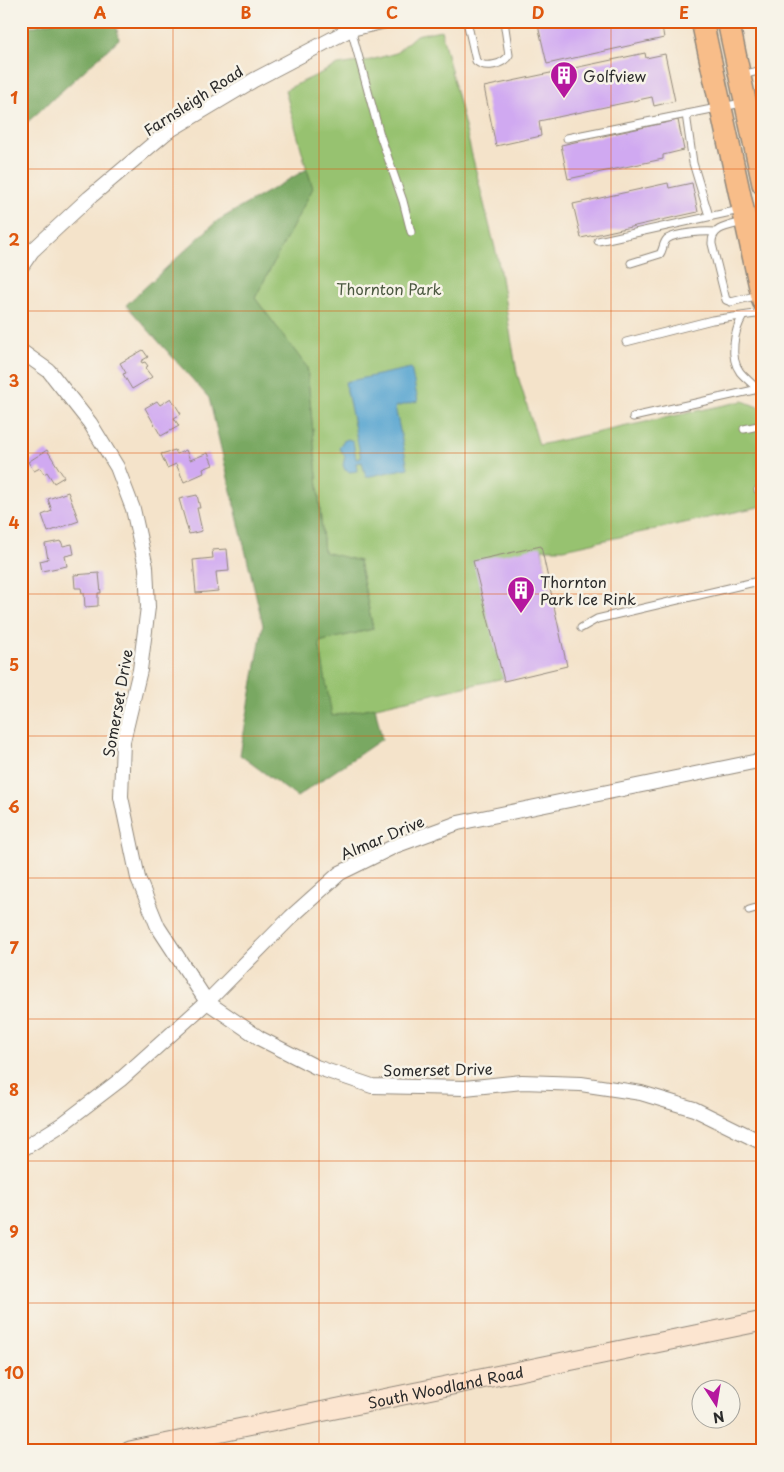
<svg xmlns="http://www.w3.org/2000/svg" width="784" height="1472" font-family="'Playpen Sans',sans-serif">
  <rect width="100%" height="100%" fill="#f7f3e8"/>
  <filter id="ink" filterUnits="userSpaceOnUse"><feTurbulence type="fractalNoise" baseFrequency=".02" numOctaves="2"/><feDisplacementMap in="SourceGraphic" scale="10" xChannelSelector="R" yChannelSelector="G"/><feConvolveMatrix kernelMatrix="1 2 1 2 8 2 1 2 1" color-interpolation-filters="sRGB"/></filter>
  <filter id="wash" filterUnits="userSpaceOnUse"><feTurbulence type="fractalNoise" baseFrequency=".0096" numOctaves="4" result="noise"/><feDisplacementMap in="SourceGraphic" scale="20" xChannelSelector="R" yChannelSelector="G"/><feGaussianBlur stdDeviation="1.12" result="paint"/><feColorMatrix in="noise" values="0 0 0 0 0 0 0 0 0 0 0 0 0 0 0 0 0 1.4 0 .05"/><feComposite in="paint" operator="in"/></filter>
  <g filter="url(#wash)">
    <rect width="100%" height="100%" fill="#f4e3ca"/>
    <polygon fill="#97c270" stroke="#61764e" points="441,30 498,260 517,373 539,445 743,401 763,409 763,506 564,549 542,549 561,665 332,717 329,711 318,642 373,629 359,561 324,553 307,368 255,298 312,188 285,90 338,65 371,60 396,53 416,35"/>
    <g fill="#79a862" stroke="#526a46">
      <polygon points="56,21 115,21 119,39 21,128 21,29"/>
      <polygon points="307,169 313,188 255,298 307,367 324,552 359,561 373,629 319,642 332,716 375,707 382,739 297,797 240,755 263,625 209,398 126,305 217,221"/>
    </g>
    <polygon fill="#56a4d0" stroke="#40687e" points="411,368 418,401 395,407 408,468 366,477 362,462 356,463 357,471 350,472 345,470 343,465 345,456 339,448 343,441 348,439 353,441 356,459 361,458 345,382"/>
    <g id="blocks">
      <g fill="#d0a9f1">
        <polygon points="537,21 661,21 664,38 547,64"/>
        <polygon points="645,53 646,58 665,54 675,101 654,106 652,97 539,121 541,136 496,146 484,87"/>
        <polygon points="678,120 684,150 663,155 663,159 568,179 561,145"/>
        <polygon points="668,183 669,188 692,183 698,212 581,238 573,204"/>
        <polygon points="143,350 148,357 141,361 142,363 145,362 148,366 145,368 152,377 132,389 123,374 126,373 120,363"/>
        <polygon points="171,398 181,414 174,418 179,426 161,436 145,408 157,401 160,405"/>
        <polygon points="47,450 64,477 54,483 47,472 44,474 40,468 34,471 28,462"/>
        <polygon points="175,450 177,454 186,450 190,460 208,453 213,465 203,469 204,473 184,482 176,464 167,468 161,454"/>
        <polygon points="68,492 79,521 48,532 42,515 52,511 48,499"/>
        <polygon points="197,495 200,508 197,508 202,531 189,534 179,499"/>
        <polygon points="61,541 63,546 72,544 74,554 65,556 67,566 42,571 40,561 48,559 45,544"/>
        <polygon points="541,546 567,666 504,681 473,561"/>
        <polygon points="227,549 229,571 216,572 218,591 196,593 193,560 213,558 212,550"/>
        <polygon points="99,573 101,593 98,593 98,606 85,607 84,593 82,593 81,588 75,588 74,575"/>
      </g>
    </g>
  </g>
  <g filter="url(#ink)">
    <use href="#blocks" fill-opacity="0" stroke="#90877a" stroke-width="1"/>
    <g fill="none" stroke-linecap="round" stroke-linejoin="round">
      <g stroke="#90877a" stroke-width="9">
        <g id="lane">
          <path d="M467,21L476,61C485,69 503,65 509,55L504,21"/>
          <polyline points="758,21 763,40"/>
          <polyline points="351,29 380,135 403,201 411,232"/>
          <polyline points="741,75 763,70"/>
          <polyline points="686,114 693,163 709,216"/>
          <polyline points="567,138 742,103"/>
          <path d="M743,222C729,226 711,227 712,244L726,300L731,302L759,295"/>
          <polyline points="598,241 740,210"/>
          <path d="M631,263L660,254C663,250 663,243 667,239C676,233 705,231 715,232"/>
          <path d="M743,316C734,331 729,357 740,372C745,378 752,383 757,389"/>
          <polyline points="626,342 712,320 763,313"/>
          <polyline points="633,417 763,388"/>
          <polyline points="744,429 763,425"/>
          <polyline points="758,490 763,489"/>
          <polyline points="581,628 597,619 763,580"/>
          <polyline points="749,910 763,906"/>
        </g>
      </g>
      <g stroke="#90877a" stroke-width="16">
        <g id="street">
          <polyline points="21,267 32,251 89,198 167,132 254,80 351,29 386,21"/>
          <polyline points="21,351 49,371 90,423 117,467 133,509 146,567 148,607 140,670 123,741 121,797 138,878 158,927 207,1002 261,1039 316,1067 372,1086 465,1088 522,1082 581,1084 641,1093 694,1109 763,1143"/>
          <polyline points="21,1150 61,1125 120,1080 207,1002 291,917 340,873 395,846 458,823 763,760"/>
        </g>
      </g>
      <g stroke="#90877a" stroke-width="21">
        <g id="secondary">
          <path id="s1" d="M130,1451L763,1321"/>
        </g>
      </g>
      <g stroke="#90877a" stroke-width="24">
        <g id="primary">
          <polyline points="702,21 763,301"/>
          <polyline points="728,21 763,184"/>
        </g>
      </g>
      <use href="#lane" stroke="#fff" stroke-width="7"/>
      <use href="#street" stroke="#fff" stroke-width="14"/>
      <use href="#secondary" stroke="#fce5d0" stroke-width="19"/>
      <use href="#primary" stroke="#f8bd89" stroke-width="21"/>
    </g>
  </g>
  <path fill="none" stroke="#df570e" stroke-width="1" stroke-opacity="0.55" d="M173,21V1451M319,21V1451M465,21V1451M611,21V1451M21,169H763M21,311H763M21,453H763M21,594H763M21,736H763M21,878H763M21,1019H763M21,1161H763M21,1303H763"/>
  <defs>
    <g id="building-pin" transform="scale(1.4375)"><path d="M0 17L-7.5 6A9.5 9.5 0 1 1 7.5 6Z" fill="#b5179e" stroke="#f7f3e8"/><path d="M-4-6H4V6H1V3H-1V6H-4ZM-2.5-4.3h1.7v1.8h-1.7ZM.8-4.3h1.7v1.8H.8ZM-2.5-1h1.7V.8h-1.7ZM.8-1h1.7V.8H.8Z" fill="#fff"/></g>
  </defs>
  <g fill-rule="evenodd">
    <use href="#building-pin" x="564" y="75"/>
    <use href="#building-pin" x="521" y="590"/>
  </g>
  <g text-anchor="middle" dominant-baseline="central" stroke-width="5" stroke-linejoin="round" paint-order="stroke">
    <g font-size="15" fill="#2b2b2b" stroke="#f7f3e8" text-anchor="start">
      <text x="583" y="75">Golfview</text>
      <text x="540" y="581">Thornton<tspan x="540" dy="17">Park Ice Rink</tspan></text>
    </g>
    <g font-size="15" fill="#2b2b2b" stroke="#f7f3e8">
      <text transform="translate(193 100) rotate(-33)">Farnsleigh Road</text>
      <text transform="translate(117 703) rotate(-80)">Somerset Drive</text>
      <text transform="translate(382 837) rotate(-23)">Almar Drive</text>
      <text transform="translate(438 1069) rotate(-1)">Somerset Drive</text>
      <text stroke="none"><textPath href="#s1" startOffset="322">South Woodland Road</textPath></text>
    </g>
    <g font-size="15" fill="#4b5840" stroke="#f7f3e8">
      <text x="389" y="288">Thornton Park</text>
    </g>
  </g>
  <rect width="784" height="1472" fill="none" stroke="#f7f3e8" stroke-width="55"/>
  <g transform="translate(716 1404) rotate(168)"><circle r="24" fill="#f7f3e8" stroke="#a5a39c"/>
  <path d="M0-4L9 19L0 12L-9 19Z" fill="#b5179e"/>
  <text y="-8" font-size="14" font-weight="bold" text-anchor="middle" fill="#2b2b2b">N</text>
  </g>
  <rect x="28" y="28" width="728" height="1416" fill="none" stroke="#df570e" stroke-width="2"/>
  <g font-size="16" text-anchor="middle" font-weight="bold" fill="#df570e">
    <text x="100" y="19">A</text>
    <text x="246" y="19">B</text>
    <text x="392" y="19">C</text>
    <text x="538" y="19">D</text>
    <text x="684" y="19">E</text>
    <text x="14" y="104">1</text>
    <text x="14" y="246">2</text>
    <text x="14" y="387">3</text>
    <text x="14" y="529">4</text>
    <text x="14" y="671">5</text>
    <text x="14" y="813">6</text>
    <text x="14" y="954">7</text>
    <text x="14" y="1096">8</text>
    <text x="14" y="1238">9</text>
    <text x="14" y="1379">10</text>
  </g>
</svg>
